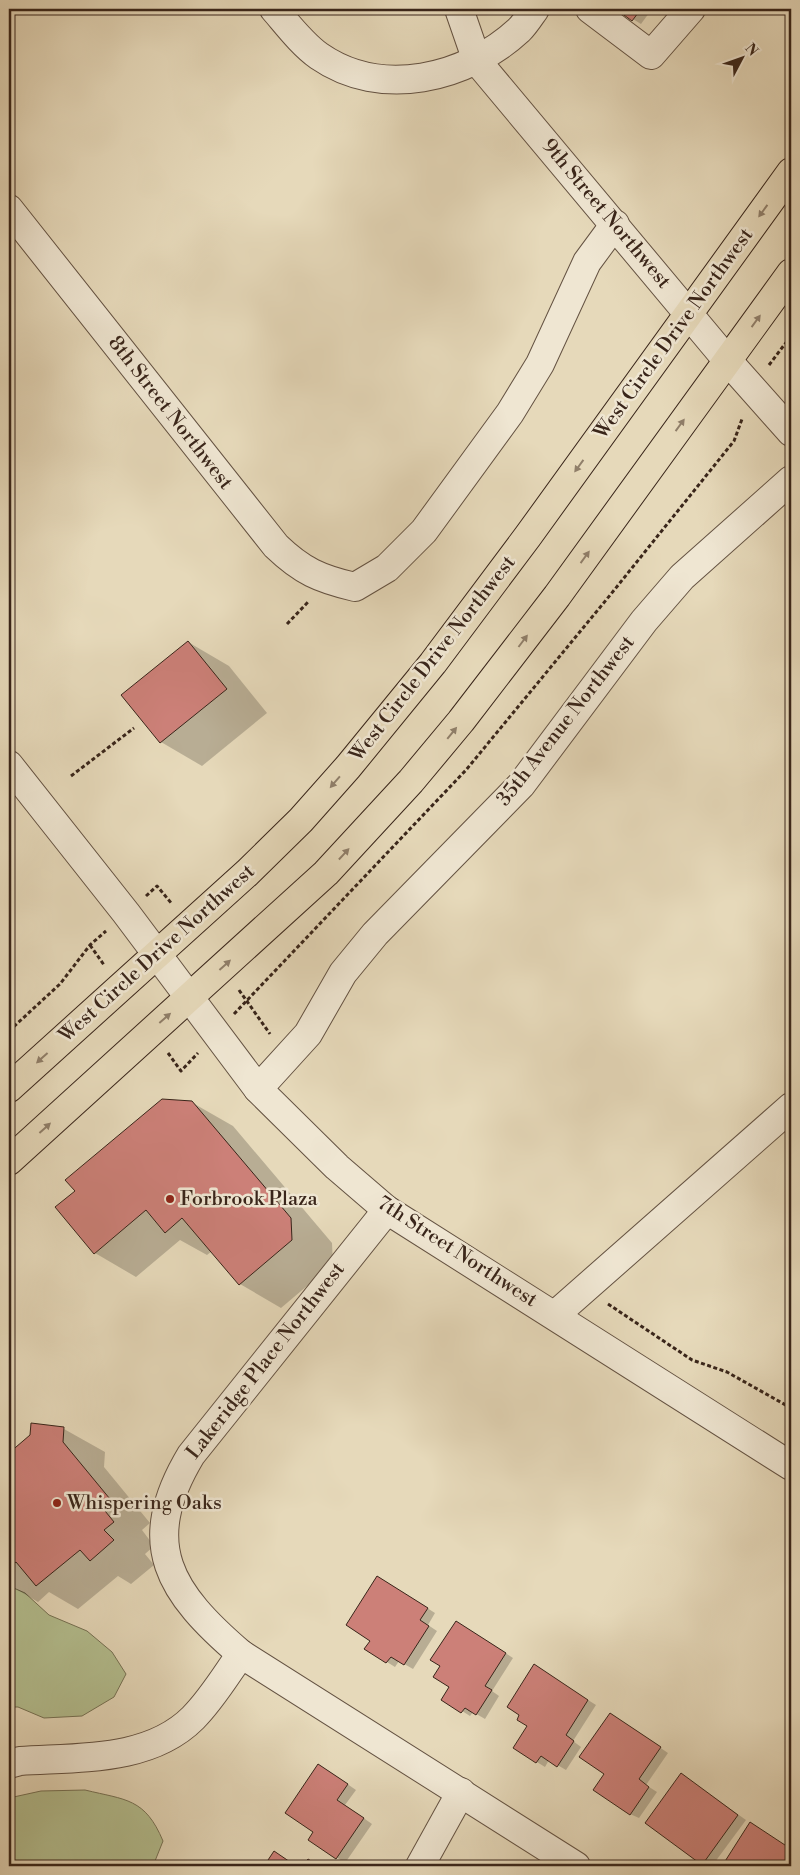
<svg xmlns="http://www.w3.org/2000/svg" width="800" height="1875" font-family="'Libre Bodoni',serif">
  <rect width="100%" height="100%" fill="#e6d9ba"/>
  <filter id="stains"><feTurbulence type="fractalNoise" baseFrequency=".004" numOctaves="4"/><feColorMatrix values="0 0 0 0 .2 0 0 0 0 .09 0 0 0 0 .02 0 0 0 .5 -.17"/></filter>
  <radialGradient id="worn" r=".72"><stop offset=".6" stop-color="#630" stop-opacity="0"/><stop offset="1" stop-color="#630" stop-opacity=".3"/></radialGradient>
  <g fill="#b4bf90" stroke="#767255">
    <polygon points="9,1586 25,1593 49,1615 87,1631 112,1652 126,1674 114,1697 82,1716 44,1718 18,1707 9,1707"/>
    <path d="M85,1790C126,1800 145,1798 163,1841L153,1866H9V1798L41,1791Z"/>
  </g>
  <g fill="#0003">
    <polygon points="617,9 652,9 641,24"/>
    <polygon points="188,642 229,666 267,713 202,766 161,742"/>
    <polygon points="191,1102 233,1126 332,1243 333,1264 281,1308 240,1284 212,1251 207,1255 180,1240 136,1277 95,1253"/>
    <polygon points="64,1429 105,1452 104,1467 150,1523 142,1530 154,1546 145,1554 154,1565 131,1584 118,1576 78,1609 49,1592 38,1602 9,1585 9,1454 31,1436"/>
    <polygon points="386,1582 435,1613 428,1625 437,1631 413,1669 399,1661 395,1667 366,1649 372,1640"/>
    <polygon points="464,1627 513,1658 492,1691 499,1696 485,1719 473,1712 470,1716 443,1699 451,1686"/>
    <polygon points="542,1671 596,1705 573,1741 581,1747 566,1770 549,1760 545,1767 514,1748 529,1726"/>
    <polygon points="618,1719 668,1753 646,1785 657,1792 639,1818 630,1814 606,1774"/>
    <polygon points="327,1770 356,1790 345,1805 372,1824 345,1863 310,1839 315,1832"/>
    <polygon points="689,1780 746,1820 712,1866 703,1863"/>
    <polygon points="759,1829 791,1850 791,1866 724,1865"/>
  </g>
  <g fill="#cc8078" stroke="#39251a">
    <polygon points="616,9 641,9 632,21"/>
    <polygon points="188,641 227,689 160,743 121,695"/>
    <polygon points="162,1099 192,1101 291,1218 292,1240 239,1285 182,1218 165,1233 146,1210 94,1254 55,1207 75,1191 65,1180"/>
    <polygon points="31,1423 64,1427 63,1442 110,1499 101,1506 114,1522 104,1530 114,1540 90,1561 80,1550 36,1586 16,1562 9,1568 9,1453 30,1435"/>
    <polygon points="377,1576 428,1608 420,1620 429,1626 404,1665 391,1657 386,1663 364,1649 370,1641 346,1625"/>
    <polygon points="456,1621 506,1653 485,1686 492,1690 476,1715 465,1708 461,1713 441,1700 449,1687 433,1677 440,1666 430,1660"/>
    <polygon points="534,1664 588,1700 566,1735 574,1741 557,1767 541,1756 536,1763 513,1748 527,1726 517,1720 519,1715 507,1707"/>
    <polygon points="610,1713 661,1747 639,1779 649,1787 630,1815 593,1790 604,1774 579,1757"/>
    <polygon points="318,1764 348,1784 337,1800 364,1818 336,1859 308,1840 313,1832 285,1813"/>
    <polygon points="681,1773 738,1815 702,1865 645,1823"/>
    <polygon points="750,1822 791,1849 791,1866 722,1866"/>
    <polygon points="274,1851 296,1866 264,1866"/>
    <polygon points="308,1859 319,1866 302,1866"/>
  </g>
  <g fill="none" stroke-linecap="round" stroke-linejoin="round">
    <g stroke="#645242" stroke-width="30">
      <g id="minor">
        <path d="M274,9C287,24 302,44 319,56C381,99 466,79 519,30C525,24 530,16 535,9"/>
        <polyline points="459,9 477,61 727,360 791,432"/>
        <polyline points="590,9 651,55 691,9"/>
        <path d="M9,209L276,546C302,571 320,579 355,587L387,568L424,531L510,413L540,364L587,262L615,224"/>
        <polyline points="9,765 126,913 258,1089 337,1167 387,1210 791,1466"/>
        <polyline points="258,1089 308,1034 343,973 375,934 521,785 644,621 682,577 791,480"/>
        <path d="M387,1210L191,1455C137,1545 170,1593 241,1654L576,1866"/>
        <polyline points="555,1315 791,1107"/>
        <path d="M9,1764L20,1761C78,1757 149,1762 193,1718C212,1699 226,1675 241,1654"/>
        <polyline points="420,1866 461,1792"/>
      </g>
    </g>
    <g stroke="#39251a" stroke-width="30">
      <g id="major">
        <polyline points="9,1088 247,873 301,820 348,767 433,663 528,536 791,172"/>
        <polyline points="9,1161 326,873 411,781 461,721 557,596 791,273"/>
      </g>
    </g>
    <g stroke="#39251a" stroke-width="3" stroke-dasharray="4 2.5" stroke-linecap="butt">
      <polyline points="769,365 791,336"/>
      <polyline points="287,624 309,601"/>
      <polyline points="71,776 134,728"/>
      <polyline points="146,896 157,886 172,904"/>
      <polyline points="90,945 104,965"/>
      <polyline points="239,990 270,1034"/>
      <polyline points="234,1014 466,770 611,594 734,441 742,419"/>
      <polyline points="9,1031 60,984 90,945 106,931"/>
      <polyline points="168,1053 181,1071 198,1053"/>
      <polyline points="608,1304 692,1360 727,1372 791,1408"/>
    </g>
    <use href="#minor" stroke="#efe6d2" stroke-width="28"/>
    <use href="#major" stroke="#e6d9ba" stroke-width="28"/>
  </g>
  <defs><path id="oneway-solid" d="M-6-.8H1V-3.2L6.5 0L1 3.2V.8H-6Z" transform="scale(1.25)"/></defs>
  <g fill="#907f6a">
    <use href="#oneway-solid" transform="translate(763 211) rotate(126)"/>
    <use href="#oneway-solid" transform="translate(756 321) rotate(-54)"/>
    <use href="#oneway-solid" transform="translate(680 425) rotate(-54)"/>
    <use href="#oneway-solid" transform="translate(579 466) rotate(126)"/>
    <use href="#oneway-solid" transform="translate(585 557) rotate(-54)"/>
    <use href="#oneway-solid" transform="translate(523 641) rotate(-53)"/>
    <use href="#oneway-solid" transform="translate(452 733) rotate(-51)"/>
    <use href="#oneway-solid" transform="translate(335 782) rotate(131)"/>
    <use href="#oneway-solid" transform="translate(344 854) rotate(-47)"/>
    <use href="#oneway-solid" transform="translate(225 965) rotate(-42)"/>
    <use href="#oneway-solid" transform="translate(165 1018) rotate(-41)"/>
    <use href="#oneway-solid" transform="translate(42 1058) rotate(138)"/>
    <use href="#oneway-solid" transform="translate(45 1128) rotate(-42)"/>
  </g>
  <g fill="#8f2418" stroke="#efe6d2" stroke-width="2">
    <circle cx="170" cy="1199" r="5"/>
    <circle cx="57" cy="1503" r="5"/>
  </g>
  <g text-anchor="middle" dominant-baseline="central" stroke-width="5" stroke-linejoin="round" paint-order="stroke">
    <g font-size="20" fill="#39251a" stroke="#efe6d2">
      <text transform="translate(606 214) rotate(50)">9th Street Northwest</text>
      <text transform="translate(674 334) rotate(-54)">West Circle Drive Northwest</text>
      <text transform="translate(170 413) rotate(52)">8th Street Northwest</text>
      <text transform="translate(433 659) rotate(-52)">West Circle Drive Northwest</text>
      <text transform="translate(566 721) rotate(-52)">35th Avenue Northwest</text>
      <text transform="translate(157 954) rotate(-42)">West Circle Drive Northwest</text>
      <text transform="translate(457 1252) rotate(33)">7th Street Northwest</text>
      <text transform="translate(266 1361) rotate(-52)">Lakeridge Place Northwest</text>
    </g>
    <g font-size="20" fill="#39251a" stroke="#efe6d2" text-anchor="start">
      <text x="180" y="1199">Forbrook Plaza</text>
      <text x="67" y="1503">Whispering Oaks</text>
    </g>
  </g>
  <rect width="800" height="1875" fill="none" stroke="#e6d9ba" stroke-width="30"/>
  <rect x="10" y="10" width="780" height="1855" fill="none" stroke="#39251a" stroke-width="2.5"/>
  <rect x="15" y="15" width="770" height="1845" fill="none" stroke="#39251a"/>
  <g transform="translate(742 58) rotate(49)" stroke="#efe6d2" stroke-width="4" paint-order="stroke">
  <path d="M0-4L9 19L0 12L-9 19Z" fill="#39251a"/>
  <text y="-8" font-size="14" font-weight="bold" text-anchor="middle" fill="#39251a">N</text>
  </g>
  <rect width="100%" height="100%" filter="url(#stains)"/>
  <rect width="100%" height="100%" fill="url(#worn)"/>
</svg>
